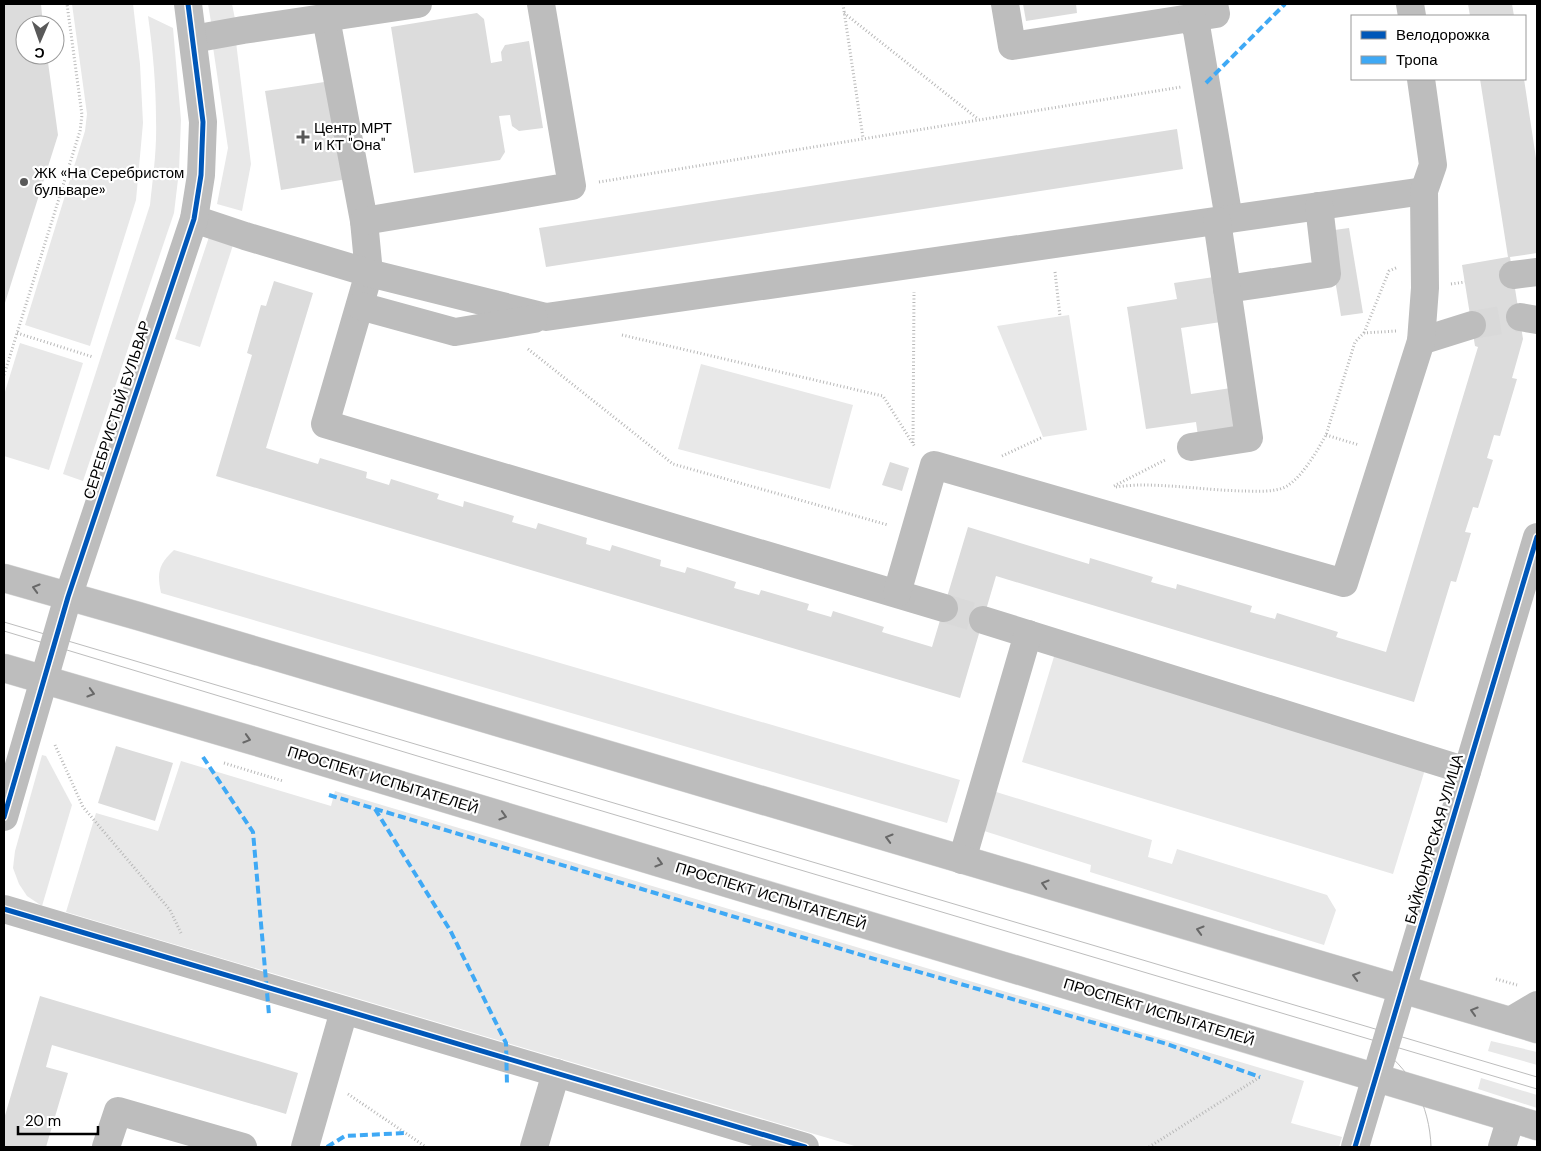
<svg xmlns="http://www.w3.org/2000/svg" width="1541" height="1151" font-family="'DM Sans',sans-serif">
  <rect width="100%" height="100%" fill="#fff"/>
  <g fill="#e8e8e8">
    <polygon points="72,4 133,4 140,64 143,123 136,200 90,346 25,325 85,131 87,114"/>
    <polygon points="208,4 232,4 235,19 211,22"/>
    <path d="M148,16L173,28L181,120L179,171L174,213L83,481L63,474L150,205C153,177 157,149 156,120C156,85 153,51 148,16Z"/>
    <polygon points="236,42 251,164 242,211 217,204 228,148 213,47"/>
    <polygon points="209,237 233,245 200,347 175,339"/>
    <polygon points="1069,315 1087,430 1043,437 997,326"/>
    <polygon points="20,343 83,363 49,470 4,456 4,395"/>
    <polygon points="701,364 853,405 830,489 678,449"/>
    <path d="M174,550L960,780L947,823L161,593C157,573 158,565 174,550Z"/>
    <polygon points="1056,650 1427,763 1393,874 1022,762"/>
    <polygon points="42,755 46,756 72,805 42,906 27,896 19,884 13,868 15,851"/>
    <polygon points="181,761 331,806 335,791 1304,1081 1291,1123 1342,1137 1339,1147 858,1147 66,912 96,813 158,831"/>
    <polygon points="993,791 1152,840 1148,857 1172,864 1177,849 1327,895 1336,910 1324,945 1090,872 1091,865 981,830"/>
    <polygon points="1491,1041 1537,1052 1537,1065 1488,1051"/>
    <polygon points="1481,1078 1537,1095 1537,1108 1478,1089"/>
  </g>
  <g fill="#dcdcdc">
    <polygon points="4,4 41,4 43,25 25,25 25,55 47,55 58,135 4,306"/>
    <polygon points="1023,4 1076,4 1077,13 1026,21"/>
    <polygon points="1468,4 1512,4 1514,16 1470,16"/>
    <polygon points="477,13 484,19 491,63 502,61 501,52 505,45 529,41 543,128 519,131 512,126 510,115 499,116 505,152 500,160 414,173 391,27"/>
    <polygon points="1480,79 1524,79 1537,165 1537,253 1510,257 1523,339 1512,378 1517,379 1500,436 1494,435 1487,458 1493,460 1478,508 1473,507 1465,532 1471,533 1456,582 1451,581 1414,702 996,576 960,698 216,476 252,355 247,353 261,305 266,306 274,281 313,293 266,448 318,464 320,458 367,472 366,478 389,485 391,479 439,494 437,499 463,507 464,501 514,516 512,522 536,529 538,523 587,538 586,544 610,551 612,545 661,560 660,566 685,573 687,567 736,582 734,588 759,595 761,590 809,604 807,610 831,617 833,611 884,627 882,632 932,647 968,527 1089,564 1090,558 1153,577 1151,582 1176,589 1177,584 1252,606 1250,612 1275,619 1277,613 1338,632 1336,637 1386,652 1478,347 1475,346 1462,265 1508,257"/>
    <polygon points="331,81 347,179 281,190 265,91"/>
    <polygon points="1177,129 1183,169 546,267 539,228"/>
    <polygon points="1349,228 1363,313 1341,316 1327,231"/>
    <polygon points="1214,277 1221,322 1181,328 1191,394 1231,388 1238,430 1198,436 1196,422 1146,429 1127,307 1177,299 1174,283"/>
    <polygon points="890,462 909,468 902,491 882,485"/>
    <polygon points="116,746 173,763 155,821 98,803"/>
    <polygon points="40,996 298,1073 286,1114 52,1045 46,1067 68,1073 46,1147 4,1147 4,1119"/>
  </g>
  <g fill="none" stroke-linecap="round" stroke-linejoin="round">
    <g stroke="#d9d9d9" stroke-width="28" stroke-dasharray="28 14" stroke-linecap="butt">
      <polyline points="1472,325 1520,317"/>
      <polyline points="944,608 983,620"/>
    </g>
    <g stroke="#dbdbdb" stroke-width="29">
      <g id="major">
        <polyline points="4,578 138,616 1537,1029"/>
        <polyline points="4,668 247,739 1537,1126"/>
      </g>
    </g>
    <g stroke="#b8b8b8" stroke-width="3" stroke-dasharray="1 2.5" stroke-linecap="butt">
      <polyline points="843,4 863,138"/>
      <polyline points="844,13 978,119"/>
      <polyline points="599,182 1181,87"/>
      <polyline points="1055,272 1060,316"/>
      <polyline points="1451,284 1465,282"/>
      <polyline points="17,333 93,357"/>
      <polyline points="1364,333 1389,271 1398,267"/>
      <polyline points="622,335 883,396 915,447"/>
      <polyline points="528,349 673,464 888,525"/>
      <polyline points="4,375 80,131 82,115 67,4"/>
      <polyline points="1326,435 1359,445"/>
      <polyline points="913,443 914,292"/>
      <polyline points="1002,456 1043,437"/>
      <polyline points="1114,486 1167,459"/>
      <path d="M1116,487C1124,486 1134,485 1142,485C1175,485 1208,490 1242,491C1255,491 1275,493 1287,486C1303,476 1317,451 1326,435L1355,342L1364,333L1396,331"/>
      <polyline points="55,745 83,807 170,910 181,933"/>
      <polyline points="224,763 283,781"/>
      <polyline points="1496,979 1517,985"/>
      <polyline points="348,1094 426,1147"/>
      <polyline points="1149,1147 1260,1077"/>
    </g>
    <g stroke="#bdbdbd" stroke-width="28">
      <polyline points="1005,4 1012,46 1216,14 1214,4"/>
      <polyline points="1410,4 1412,16"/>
      <polyline points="326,18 364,221 369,273 325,424 944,608"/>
      <polyline points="1192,18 1197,31 1229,219"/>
      <polyline points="193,39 243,30 418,4"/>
      <polyline points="194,219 245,236 369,273 546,317 1424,191"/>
      <polyline points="364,221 572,186 541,4"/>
      <polyline points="1513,275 1537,272"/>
      <polyline points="1227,289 1327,274 1319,206"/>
      <polyline points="360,306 455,332 534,319"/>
      <polyline points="1520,317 1537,320"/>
      <polyline points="1421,341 1472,325"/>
      <polyline points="1191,447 1249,438 1217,221"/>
      <polyline points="897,593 934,465 1344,583 1421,341 1425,288 1424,191 1433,165 1421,79"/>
      <polyline points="983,620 1467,771"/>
      <polyline points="4,817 68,597 194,219 201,175 203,122 188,4"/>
      <polyline points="962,860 1028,634"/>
      <polyline points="4,909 805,1147"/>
      <polyline points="1510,1021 1537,1005"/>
      <polyline points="106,1147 118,1111 243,1147"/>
      <polyline points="305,1147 344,1011"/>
      <polyline points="534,1147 556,1073"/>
      <polyline points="1355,1147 1537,537"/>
      <polyline points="1502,1147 1511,1118"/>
    </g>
    <use href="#major" stroke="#bdbdbd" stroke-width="28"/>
    <g stroke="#bdbdbd" stroke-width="1">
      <polyline points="4,622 1537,1077"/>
      <polyline points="4,631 434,761 1537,1089"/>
      <path d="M1375,1045C1410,1066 1430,1106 1431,1147"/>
    </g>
    <g stroke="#3fa9f5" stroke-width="4" stroke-dasharray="8 4" stroke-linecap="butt">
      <polyline points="1206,83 1285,4"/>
      <polyline points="203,757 253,832 269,1015"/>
      <polyline points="329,795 878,960 1167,1044 1260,1077"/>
      <polyline points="375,809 450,930 506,1043 507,1085"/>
      <polyline points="327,1147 345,1136 405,1133"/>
    </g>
    <g stroke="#fff" stroke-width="8">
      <g id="cycleway">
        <polyline points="4,817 68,597 194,219 201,175 203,122 188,4"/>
        <polyline points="4,909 805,1147"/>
        <polyline points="1355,1147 1537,537"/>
      </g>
    </g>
    <use href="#cycleway" stroke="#0057b8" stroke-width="5"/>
  </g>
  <defs><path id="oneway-chevron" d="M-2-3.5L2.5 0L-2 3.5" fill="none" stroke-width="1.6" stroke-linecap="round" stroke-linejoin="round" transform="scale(1.25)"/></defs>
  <g stroke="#686868">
    <use href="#oneway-chevron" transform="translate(36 588) rotate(-164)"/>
    <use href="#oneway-chevron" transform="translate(91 693) rotate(16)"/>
    <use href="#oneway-chevron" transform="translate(247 739) rotate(17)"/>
    <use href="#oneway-chevron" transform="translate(503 816) rotate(17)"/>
    <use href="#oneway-chevron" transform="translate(889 838) rotate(-164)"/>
    <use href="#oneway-chevron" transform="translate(659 863) rotate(17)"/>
    <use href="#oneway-chevron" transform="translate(1045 884) rotate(-164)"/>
    <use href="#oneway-chevron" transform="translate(1200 930) rotate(-164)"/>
    <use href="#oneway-chevron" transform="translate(1356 976) rotate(-164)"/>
    <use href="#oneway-chevron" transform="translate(1474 1011) rotate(-163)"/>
  </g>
  <g fill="#595959" stroke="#fff" stroke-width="2">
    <path d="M300.5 129.5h5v5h5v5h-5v5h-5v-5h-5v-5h5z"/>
    <circle cx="24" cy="182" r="5"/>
  </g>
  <g text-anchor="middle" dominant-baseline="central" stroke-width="4.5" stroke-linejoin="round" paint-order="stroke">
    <g font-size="15" fill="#000" stroke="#fff" text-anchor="start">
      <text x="314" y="128">Центр МРТ<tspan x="314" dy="17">и КТ "Она"</tspan></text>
      <text x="34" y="173">ЖК «На Серебристом<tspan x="34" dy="17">бульваре»</tspan></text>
    </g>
    <g font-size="15" fill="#000" stroke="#fff">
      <text transform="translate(117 410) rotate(-72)">СЕРЕБРИСТЫЙ БУЛЬВАР</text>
      <text transform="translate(383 780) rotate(17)">ПРОСПЕКТ ИСПЫТАТЕЛЕЙ</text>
      <text transform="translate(1434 839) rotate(-74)">БАЙКОНУРСКАЯ УЛИЦА</text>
      <text transform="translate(771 896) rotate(17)">ПРОСПЕКТ ИСПЫТАТЕЛЕЙ</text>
      <text transform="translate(1159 1012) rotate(17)">ПРОСПЕКТ ИСПЫТАТЕЛЕЙ</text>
    </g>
  </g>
  <rect width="1541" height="1151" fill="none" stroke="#000000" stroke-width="10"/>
  <rect x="1351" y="15" width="175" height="65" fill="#ffffff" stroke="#999999"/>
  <rect x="1361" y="31" width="25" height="8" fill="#0057b8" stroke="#999999"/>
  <text x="1396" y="40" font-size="15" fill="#000000">Велодорожка</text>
  <rect x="1361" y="56" width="25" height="8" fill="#3fa9f5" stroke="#999999"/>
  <text x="1396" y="65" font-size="15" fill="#000000">Тропа</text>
  <g transform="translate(40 40) rotate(182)"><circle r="24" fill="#ffffff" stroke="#999999"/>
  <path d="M0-4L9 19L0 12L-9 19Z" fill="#595959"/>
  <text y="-8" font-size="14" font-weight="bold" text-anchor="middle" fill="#000000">С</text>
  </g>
  <path d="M18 1126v8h80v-8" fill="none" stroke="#000000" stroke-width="2.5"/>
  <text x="25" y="1126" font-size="15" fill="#000000" stroke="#ffffff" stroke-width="4" paint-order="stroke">20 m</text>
</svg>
